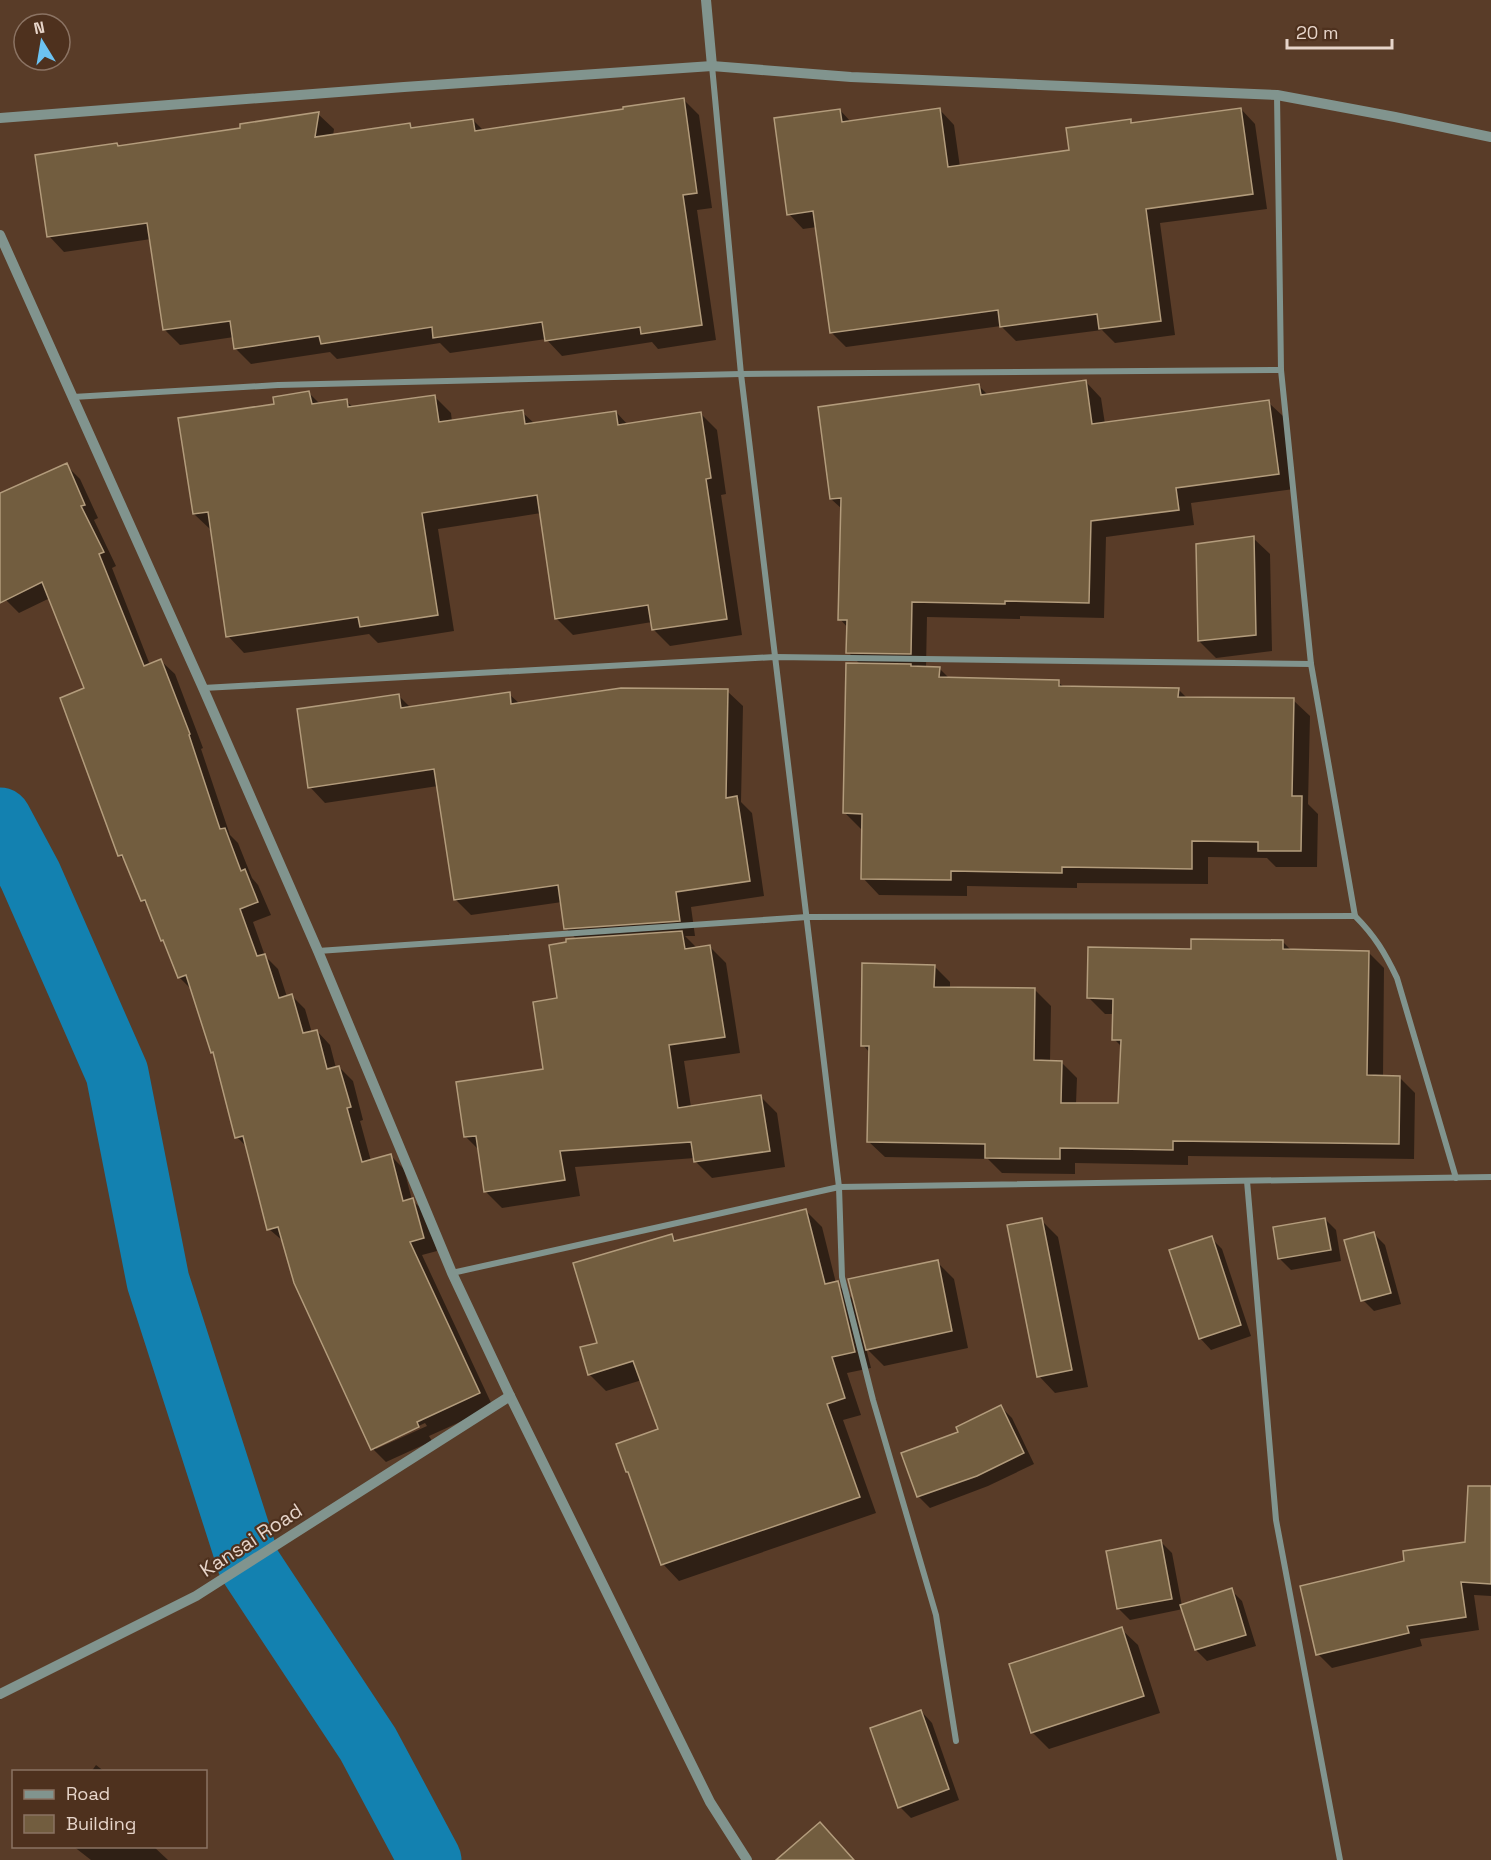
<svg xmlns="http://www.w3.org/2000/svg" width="1491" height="1860" font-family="'Space Grotesk',sans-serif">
  <rect width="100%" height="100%" fill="#593c28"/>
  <g fill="#0007" fill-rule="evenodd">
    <polygon points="684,100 699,115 712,208 697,210 716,340 658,349 652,342 562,356 546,339 450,353 440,343 337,359 330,352 251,364 235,348 234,337 180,345 165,330 151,239 64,252 49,236 117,144 120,147 242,129 318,114 334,129 333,136 410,124 414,129 473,120 484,131"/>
    <polygon points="1241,109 1255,124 1267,209 1160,223 1175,335 1115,343 1102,330 1016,341 1001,326 846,347 831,332 817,227 803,229 789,214 840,110 851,122 940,110 954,125 960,167 1071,151 1130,120 1134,124"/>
    <polygon points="1086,382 1101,398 1105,424 1268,402 1284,417 1294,489 1191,503 1194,525 1106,537 1104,618 1020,616 1020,619 927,617 926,668 939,668 949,678 1058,682 1064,687 1178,689 1187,698 1293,700 1310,716 1308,804 1318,814 1317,867 1276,867 1267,858 1208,857 1208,884 1077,883 1077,888 967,886 967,896 879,895 863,878 864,829 861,829 845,813 861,665 848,652 848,628 840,619 842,509 831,499 979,386 989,396"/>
    <polygon points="309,393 321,405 346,401 354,408 434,396 451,413 452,422 522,412 535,424 616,412 628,425 701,414 717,430 726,494 721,495 742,635 670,646 653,629 652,622 573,635 556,618 541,513 438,529 454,631 378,643 369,634 244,653 228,636 211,530 194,514 276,406"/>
    <path d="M66,465L80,479L98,518L94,520L116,566L112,568L150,665L161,661L175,674L203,748L201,749L230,835L238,843L252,878L258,885L271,915L253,922L265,956L278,969L287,997L291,995L305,1009L312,1033L317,1031L330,1045L336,1068L339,1067L353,1081L363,1120L360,1121L371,1161L390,1155L404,1169L412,1200L426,1213L437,1251L422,1255L493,1407L429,1436L432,1441L386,1462L373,1449L284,1242L269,1229L247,1147L237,1137L216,1056L212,1052L192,990L179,977L167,944L162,940L150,908L142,900L127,863L119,855L86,689L50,598L19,613L6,600L0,588V494ZM425,1423L427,1426L376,1449V1446Z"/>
    <polygon points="1253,538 1270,554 1272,651 1216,658 1199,641"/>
    <polygon points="727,691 743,706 741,802 752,813 764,896 691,907 695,936 685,936 697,948 710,947 726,963 740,1053 684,1061 691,1107 761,1097 777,1113 785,1167 712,1178 696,1162 695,1158 575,1167 580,1196 502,1208 486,1192 479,1150 465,1136 544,1070 559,1000 577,940 566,928 562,902 471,915 455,899 438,786 325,803 310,787 399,696 411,708 509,694 520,704"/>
    <polygon points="1283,942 1292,951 1368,952 1384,968 1383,1077 1399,1077 1415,1093 1414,1159 1188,1156 1188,1165 1075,1163 1075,1174 1002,1173 988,1159 885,1157 869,1142 870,1053 863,1045 934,966 950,982 950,989 1035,990 1051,1006 1050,1062 1061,1062 1077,1078 1076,1104 1120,1105 1122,1047 1114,1039 1114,1014 1105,1014 1089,998 1192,950"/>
    <polygon points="805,1210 822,1227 836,1283 855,1301 937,1262 954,1279 968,1348 884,1366 866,1348 871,1368 847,1373 861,1415 843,1420 876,1513 679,1581 663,1564 660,1430 642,1380 606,1391 589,1374 599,1344 672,1236 678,1242"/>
    <polygon points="1325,1219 1336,1230 1341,1261 1291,1270 1280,1259"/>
    <polygon points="1041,1220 1058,1237 1088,1387 1055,1393 1039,1376"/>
    <polygon points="1374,1234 1385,1245 1401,1304 1374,1311 1363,1300"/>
    <polygon points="1211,1238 1222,1249 1251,1336 1211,1350 1200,1338"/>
    <polygon points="1001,1407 1012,1418 1034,1464 988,1486 930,1508 919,1497 903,1454 960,1433"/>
    <polygon points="1491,1533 1491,1596 1474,1595 1479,1630 1420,1639 1422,1646 1332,1668 1318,1654 1406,1563"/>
    <polygon points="1161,1542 1172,1553 1182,1606 1231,1590 1242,1601 1256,1646 1207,1661 1196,1650 1183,1609 1130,1620 1119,1609"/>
    <polygon points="1121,1629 1138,1645 1160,1713 1049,1749 1032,1732"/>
    <polygon points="921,1711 932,1723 959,1800 911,1818 900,1807"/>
    <polygon points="96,1765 105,1772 91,1772"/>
    <polygon points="73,1846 153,1846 168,1860 91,1860"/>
  </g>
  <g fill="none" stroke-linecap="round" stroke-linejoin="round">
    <polyline stroke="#1381b0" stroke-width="63" points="0,819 30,875 117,1073 158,1281 249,1564 368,1744 430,1860"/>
  </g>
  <g fill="#725d3f" stroke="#b39c7c" stroke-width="1.5">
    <polygon points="684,98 697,193 683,195 702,325 641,334 640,327 545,341 542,322 433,338 432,327 321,344 319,336 234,349 230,321 163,330 147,223 47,237 35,155 117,143 118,146 240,128 240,124 319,112 315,137 410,123 411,128 473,119 475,131 623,109 623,107"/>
    <polygon points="940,108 948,167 1069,150 1066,128 1131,119 1131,123 1241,108 1253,194 1146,209 1161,321 1099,329 1097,314 1000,327 998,310 830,333 813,211 787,215 774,118 840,109 842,122"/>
    <polygon points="1086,380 1092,424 1269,400 1279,474 1176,488 1179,510 1091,521 1089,603 1005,601 1005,604 912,602 911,654 846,653 847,620 838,620 841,498 830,499 818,407 979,384 981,395"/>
    <polygon points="309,391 312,404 347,399 348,407 435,395 439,422 523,410 525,424 616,411 618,425 701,412 711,478 706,479 727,619 652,630 648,605 555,619 537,495 422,513 438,615 360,627 358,617 226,637 208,512 193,514 178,418 274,404 273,397"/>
    <polygon points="67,463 85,505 81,506 104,552 99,554 144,666 161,659 190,734 189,735 220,829 225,828 241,871 245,869 258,902 240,909 257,956 265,954 279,998 292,994 303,1033 317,1030 327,1069 339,1066 351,1107 347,1108 362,1162 391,1154 403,1201 413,1198 424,1238 410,1242 480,1393 417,1422 419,1427 371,1450 294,1283 278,1227 267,1230 243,1136 235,1138 213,1052 211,1053 186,975 178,978 163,940 161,941 145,900 141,901 122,855 118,856 60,698 84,688 42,582 0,603 0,493"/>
    <polygon points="1254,536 1256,635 1198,641 1196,544"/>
    <polygon points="846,663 911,664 911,666 940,667 939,677 1059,680 1059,686 1179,688 1178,697 1294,698 1292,796 1302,796 1301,851 1258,851 1258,842 1192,841 1192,869 1062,867 1062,873 951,871 951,880 861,879 862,814 843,813"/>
    <polygon points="621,688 728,689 726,798 737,796 750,881 676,892 680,921 564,929 558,885 454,900 434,769 308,788 297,709 399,694 401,708 510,692 511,704"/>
    <polygon points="682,931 685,949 710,945 725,1037 669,1045 678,1108 761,1095 770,1151 694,1162 691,1142 560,1151 565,1180 484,1192 476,1136 464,1137 456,1082 543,1069 533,1002 557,998 549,945 566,942 566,939"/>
    <polygon points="1191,939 1283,940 1283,949 1369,951 1367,1075 1400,1076 1399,1144 1173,1141 1173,1150 1060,1148 1060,1159 985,1158 985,1144 867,1142 869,1046 861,1046 862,963 935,965 934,987 1035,988 1034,1060 1062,1061 1061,1103 1118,1103 1121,1040 1112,1040 1113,999 1087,998 1088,947 1191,949"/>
    <polygon points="806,1209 825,1284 838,1281 855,1352 832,1357 845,1398 827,1404 860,1497 661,1565 628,1472 626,1472 616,1444 658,1429 633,1361 588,1375 580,1347 597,1343 573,1263 672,1234 674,1241"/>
    <polygon points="1042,1218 1072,1370 1037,1377 1007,1225"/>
    <polygon points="1325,1218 1331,1250 1278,1259 1273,1227"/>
    <polygon points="1374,1232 1391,1293 1361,1301 1344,1240"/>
    <polygon points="1212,1236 1241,1325 1199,1339 1169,1250"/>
    <polygon points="938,1260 952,1331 866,1350 848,1279"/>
    <polygon points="1001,1405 1024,1453 977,1476 917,1497 901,1453 958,1432 956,1427"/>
    <polygon points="1468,1486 1491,1486 1491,1584 1461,1582 1466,1617 1407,1626 1409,1633 1316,1655 1300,1586 1404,1561 1403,1551 1465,1542"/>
    <polygon points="1161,1540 1172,1599 1117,1609 1106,1551"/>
    <polygon points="1232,1588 1246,1635 1195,1650 1180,1605"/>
    <polygon points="1122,1627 1144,1696 1031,1733 1009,1664"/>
    <polygon points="921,1710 949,1789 898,1808 870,1728"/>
    <polygon points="820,1822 854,1860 776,1860"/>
  </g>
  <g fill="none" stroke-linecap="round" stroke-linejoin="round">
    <g stroke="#81948e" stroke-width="6">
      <polyline points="712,66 741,374 839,1187 842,1277 873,1400 936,1615 956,1741"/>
      <path d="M1277,95L1281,370L1311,664L1355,916C1375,936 1385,953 1397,978L1456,1178"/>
      <polyline points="73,397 278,385 741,374 1281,370"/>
      <polyline points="203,688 775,657 1311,664"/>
      <polyline points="318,951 807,917 1355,916"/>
      <polyline points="1247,1181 1276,1520 1340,1860"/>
      <polyline points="452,1273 839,1187 1491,1177"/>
    </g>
    <g stroke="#81948e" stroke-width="10">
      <polyline points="706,0 712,66"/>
      <polyline points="0,118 404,87 712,66 851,77 1277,95 1395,117 1491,137"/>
      <polyline points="0,235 203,688 318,951 452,1273 510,1396 710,1802 747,1860"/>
      <polyline points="0,1694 196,1596 510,1396"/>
    </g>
  </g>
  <g text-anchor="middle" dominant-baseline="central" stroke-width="4.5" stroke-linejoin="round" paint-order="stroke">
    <g font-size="20" fill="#e7d5ca" stroke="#4e311e">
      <text transform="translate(251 1540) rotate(-33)">Kansai Road</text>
    </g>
  </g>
  <rect x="12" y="1770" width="195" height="78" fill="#4e311e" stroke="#8b7363" stroke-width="1.5"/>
  <rect x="24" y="1790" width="30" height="9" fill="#81948e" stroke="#8b7363" stroke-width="1.5"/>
  <text x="66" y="1800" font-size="18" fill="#e7d5ca">Road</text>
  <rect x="24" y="1815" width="30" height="18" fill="#725d3f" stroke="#8b7363" stroke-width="1.5"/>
  <text x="66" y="1830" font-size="18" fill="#e7d5ca">Building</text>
  <g transform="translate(42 42) rotate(349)"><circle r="28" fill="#4e311e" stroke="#8b7363" stroke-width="1.5"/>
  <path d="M0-4.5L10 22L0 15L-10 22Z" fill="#6cc3f2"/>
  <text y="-9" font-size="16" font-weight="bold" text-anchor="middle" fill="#e7d5ca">N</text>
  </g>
  <path d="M1287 39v9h105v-9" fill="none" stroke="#e7d5ca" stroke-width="3"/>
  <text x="1296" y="39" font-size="18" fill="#e7d5ca" stroke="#4e311e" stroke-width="4.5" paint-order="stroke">20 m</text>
</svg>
